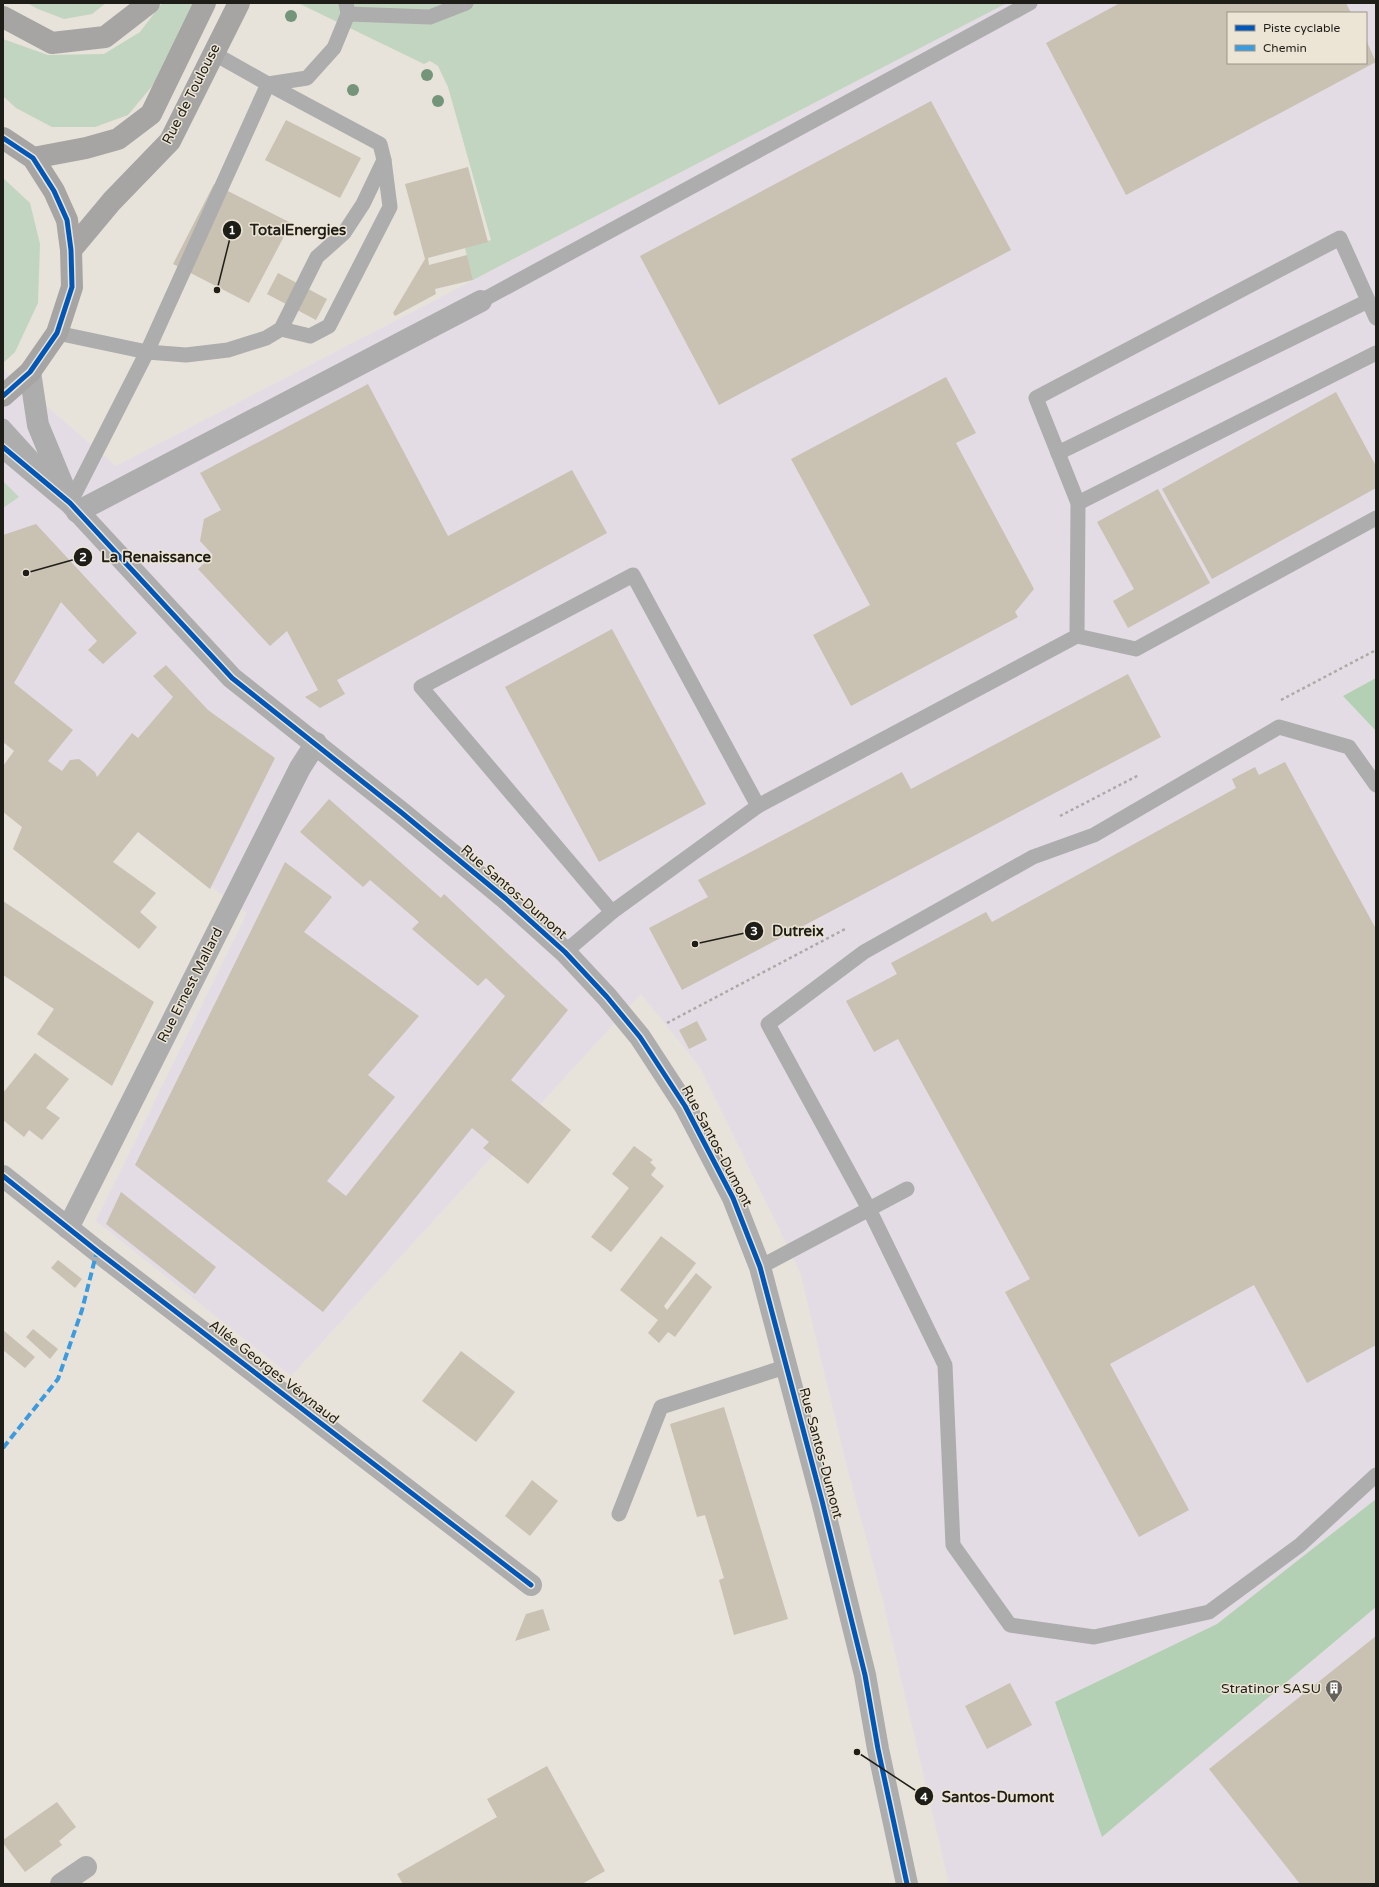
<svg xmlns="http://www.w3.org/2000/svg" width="1379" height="1887" font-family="'Varela Round',sans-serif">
  <rect width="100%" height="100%" fill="#e7e3da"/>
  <path fill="#e3dce4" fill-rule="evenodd" d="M1007,3H1376V678L1343,696L1376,731V1499L1217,1624L1055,1702L1102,1837L1376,1607V1884H949L882,1597L847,1467L800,1272L700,1067L641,994L291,1376L96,1221L247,913L3,734V369L116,466ZM1228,13H1366V63H1228Z"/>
  <g fill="#c2d5c0">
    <polygon points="27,3 106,3 92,14 64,19 38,9"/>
    <polygon points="162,3 195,3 158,79 128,115 95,127 52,127 16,108 3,96 3,39 48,55 104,54 140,32"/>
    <polygon points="298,3 1007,3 473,280 465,248 491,240 448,87 438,66 430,61 424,64"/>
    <polygon points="3,178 30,203 40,244 38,303 15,352 3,363"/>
    <polygon points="3,481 19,497 3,508"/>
  </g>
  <g fill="#b3d0b4">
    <polygon points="1376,678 1376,731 1343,696"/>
    <polygon points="1376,1499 1376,1607 1102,1837 1055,1702 1217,1624"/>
  </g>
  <g fill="#c9c1b2">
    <polygon points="1120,3 1346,3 1351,13 1228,13 1228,63 1366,63 1366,40 1376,62 1126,195 1046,43"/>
    <polygon points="931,101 1011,250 719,405 640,256"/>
    <polygon points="286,120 361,158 340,198 265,160"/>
    <polygon points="468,167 488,242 428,258 429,265 467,255 473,280 435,289 436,294 395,316 393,313 425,259 405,184"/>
    <polygon points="214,184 291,223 249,303 173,264"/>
    <polygon points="278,273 327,299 316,320 267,294"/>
    <polygon points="946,377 976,433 956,443 1034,589 1015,612 1018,617 851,706 813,635 870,605 791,459"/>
    <polygon points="368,384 448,536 572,470 607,533 337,680 345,694 320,708 305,697 318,690 287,631 270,646 198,569 213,555 200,541 204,519 221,510 200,473"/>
    <polygon points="1336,392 1376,466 1376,488 1212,579 1162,489"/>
    <polygon points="1158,489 1210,583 1128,628 1113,601 1134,589 1097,522"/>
    <polygon points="36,524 137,633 103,664 88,650 97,641 61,602 14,683 73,730 48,761 62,771 70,760 79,759 95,772 97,777 132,733 138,738 173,697 153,676 166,665 208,710 275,758 210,889 138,832 113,862 156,893 140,912 157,927 139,949 13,849 22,827 3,812 3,766 14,751 3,742 3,535"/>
    <polygon points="612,629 706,804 599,862 505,687"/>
    <polygon points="1128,674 1161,737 682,990 649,928 708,897 698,880 902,772 911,789"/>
    <polygon points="1285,762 1376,929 1376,1345 1307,1383 1254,1285 1110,1364 1189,1510 1139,1537 1005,1292 1030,1279 898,1039 874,1052 846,1001 897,974 891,963 986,912 992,922 1236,788 1232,779 1255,767 1259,775"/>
    <polygon points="329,799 441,898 444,894 568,1010 511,1080 571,1130 528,1184 483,1148 489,1142 472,1128 323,1312 135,1165 285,862 332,897 304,932 419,1016 368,1075 395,1097 327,1181 346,1196 505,996 486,978 478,986 412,929 419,922 370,880 363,887 300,832"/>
    <polygon points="3,901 154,1002 112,1086 37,1034 54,1009 3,975"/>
    <polygon points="697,1021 707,1040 689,1049 679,1030"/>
    <polygon points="35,1053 69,1079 46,1108 60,1118 42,1140 29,1130 24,1137 3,1120 3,1093"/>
    <polygon points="634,1146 653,1160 650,1162 656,1168 651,1175 664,1186 611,1252 591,1237 629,1188 612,1174"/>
    <polygon points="121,1192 216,1267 195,1294 106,1224"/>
    <polygon points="661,1236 696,1263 664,1306 667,1310 696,1273 712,1287 675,1337 668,1332 659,1343 648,1333 658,1320 620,1290"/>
    <polygon points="58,1260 82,1279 75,1288 51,1268"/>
    <polygon points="33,1329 58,1349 50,1359 26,1337"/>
    <polygon points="3,1330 35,1357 25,1368 3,1350"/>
    <polygon points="461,1351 515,1392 476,1442 422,1401"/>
    <polygon points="724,1407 788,1619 734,1635 719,1580 724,1578 705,1515 697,1517 670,1424"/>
    <polygon points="532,1480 558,1501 530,1536 505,1516"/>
    <polygon points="543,1609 550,1630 515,1641 526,1614"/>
    <polygon points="1376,1636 1376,1884 1300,1884 1209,1769"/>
    <polygon points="1010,1683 1032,1725 987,1749 965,1706"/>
    <polygon points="547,1766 605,1871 582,1884 403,1884 397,1874 497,1817 487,1799"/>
    <polygon points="57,1802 76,1827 59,1841 62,1845 25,1872 3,1843 3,1840"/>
  </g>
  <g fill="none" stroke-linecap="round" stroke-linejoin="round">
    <g stroke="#acaaa7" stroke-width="2.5" stroke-dasharray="3 3" stroke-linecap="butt">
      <polyline points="1281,700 1376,650"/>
      <polyline points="1060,816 1139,775"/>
      <polyline points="667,1023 847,928"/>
    </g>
    <g stroke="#aeadad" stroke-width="15">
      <polyline points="348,14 430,17 466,3"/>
      <polyline points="268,84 307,78 334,48 348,14 346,3"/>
      <polyline points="481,301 1030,3"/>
      <polyline points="281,329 310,336 329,326 390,207 384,160"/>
      <polyline points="57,333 147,352 268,84 213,53"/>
      <polyline points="3,426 43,470"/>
      <polyline points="1058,453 1368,301"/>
      <polyline points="67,500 70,503 147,352 186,355 228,350 266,338 281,329 317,257 344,233 363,204 384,160 380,144 268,84"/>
      <polyline points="1078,503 1376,353"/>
      <polyline points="1077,636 1136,649 1376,518"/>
      <polyline points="1376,785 1349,747 1279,727 1094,835 1033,857 864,952 768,1024 869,1209 945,1365 953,1545 1010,1625 1094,1637 1209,1612 1300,1545 1376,1475"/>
      <polyline points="612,912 421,687 633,575 758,806"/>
      <polyline points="565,952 612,912 758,806 1077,636 1078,503 1036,398 1340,238 1376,318"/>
      <polyline points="760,1267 907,1189"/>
      <polyline points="619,1514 661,1407 785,1367"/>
    </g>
    <g stroke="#aeadad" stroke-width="22">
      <polyline points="77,512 481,301"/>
      <polyline points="3,1176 97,1251 531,1585"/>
      <polyline points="68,1228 300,768 316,743"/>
      <polyline points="61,1884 86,1867"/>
    </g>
    <g stroke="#aeadad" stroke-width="22">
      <polyline points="30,372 38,425 69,500"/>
      <polyline points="3,447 70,503 232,678 402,813 506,899 565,952 607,997 640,1037 685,1106 733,1198 760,1267 822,1501 865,1675 878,1749 907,1884"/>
    </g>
    <g stroke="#a6a5a4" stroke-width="22">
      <polyline points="3,17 52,43 105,37 149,3"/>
      <polyline points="3,138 33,158 54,191 67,220 71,250 72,287 57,333 30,372 3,396"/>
      <polyline points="33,158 86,148 118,139 151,114 205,3"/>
      <polyline points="71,250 112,201 170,141 239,3"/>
    </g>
    <polyline stroke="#3c9bdf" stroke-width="4" stroke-dasharray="8 4" stroke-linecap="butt" points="3,1448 58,1379 82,1310 97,1251"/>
    <g stroke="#ece5d5" stroke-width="8">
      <g id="cycleway">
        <polyline points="3,138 33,158 54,191 67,220 71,250 72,287 57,333 30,372 3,396"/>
        <polyline points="3,447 70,503 232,678 402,813 506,899 565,952 607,997 640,1037 685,1106 733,1198 760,1267 822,1501 865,1675 878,1749 907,1884"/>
        <polyline points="3,1176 97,1251 531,1585"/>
      </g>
    </g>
    <use href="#cycleway" stroke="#0057b8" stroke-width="5"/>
  </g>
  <g fill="#75957a">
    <circle cx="291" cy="16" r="6"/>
    <circle cx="427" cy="75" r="6"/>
    <circle cx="353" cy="90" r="6"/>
    <circle cx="438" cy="101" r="6"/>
  </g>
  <defs>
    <g id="building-pin" transform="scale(0.9)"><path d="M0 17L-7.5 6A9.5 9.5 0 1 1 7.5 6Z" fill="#65625b" stroke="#ece5d5"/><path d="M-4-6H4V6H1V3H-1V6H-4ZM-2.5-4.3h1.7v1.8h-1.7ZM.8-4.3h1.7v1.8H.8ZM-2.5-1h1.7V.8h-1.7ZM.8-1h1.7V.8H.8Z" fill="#fff"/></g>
  </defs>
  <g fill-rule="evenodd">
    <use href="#building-pin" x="1334" y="1688"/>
  </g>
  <g text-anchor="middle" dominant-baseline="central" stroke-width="3" stroke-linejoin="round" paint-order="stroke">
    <g font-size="14" fill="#1f1d17" stroke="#ece5d5">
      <text transform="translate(191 94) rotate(-63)">Rue de Toulouse</text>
      <text transform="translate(514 892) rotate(41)">Rue Santos-Dumont</text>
      <text transform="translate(190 985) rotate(-63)">Rue Ernest Mallard</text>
      <text transform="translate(717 1146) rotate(62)">Rue Santos-Dumont</text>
      <text transform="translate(274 1372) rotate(38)">Allée Georges Vérynaud</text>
      <text transform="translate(821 1453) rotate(75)">Rue Santos-Dumont</text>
    </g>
    <g font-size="14" fill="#1f1d17" stroke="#ece5d5" text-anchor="end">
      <text x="1321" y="1688">Stratinor SASU</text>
    </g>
  </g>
  <path fill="none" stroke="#1f1d17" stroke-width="1.5" d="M217 290L232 230M26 573L83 557M695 944L754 931M857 1752L924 1796"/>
  <g fill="#1f1d17" stroke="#ece5d5" stroke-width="1.5">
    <circle cx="217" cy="290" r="4"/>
    <circle cx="26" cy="573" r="4"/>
    <circle cx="695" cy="944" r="4"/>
    <circle cx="857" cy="1752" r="4"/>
    <circle cx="232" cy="230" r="10"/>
    <circle cx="83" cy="557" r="10"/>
    <circle cx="754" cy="931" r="10"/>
    <circle cx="924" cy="1796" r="10"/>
  </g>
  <g font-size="12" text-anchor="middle" font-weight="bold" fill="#fff">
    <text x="232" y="234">1</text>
    <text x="83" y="561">2</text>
    <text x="754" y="935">3</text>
    <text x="924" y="1801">4</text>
  </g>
  <g font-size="15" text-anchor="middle" font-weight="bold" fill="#1f1d17" stroke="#ece5d5" stroke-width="3" stroke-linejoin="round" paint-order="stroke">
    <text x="298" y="235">TotalEnergies</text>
    <text x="156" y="562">La Renaissance</text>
    <text x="798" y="936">Dutreix</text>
    <text x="998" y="1802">Santos-Dumont</text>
  </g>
  <rect width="1379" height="1887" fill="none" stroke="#1f1d17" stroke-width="8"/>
  <rect x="1227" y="12" width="140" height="52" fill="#ece5d5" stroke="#9a9589"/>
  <rect x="1235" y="25" width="20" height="6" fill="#0057b8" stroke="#9a9589"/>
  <text x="1263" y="32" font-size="12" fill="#1f1d17">Piste cyclable</text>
  <rect x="1235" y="45" width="20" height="6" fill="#3c9bdf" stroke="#9a9589"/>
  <text x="1263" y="52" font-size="12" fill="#1f1d17">Chemin</text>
</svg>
